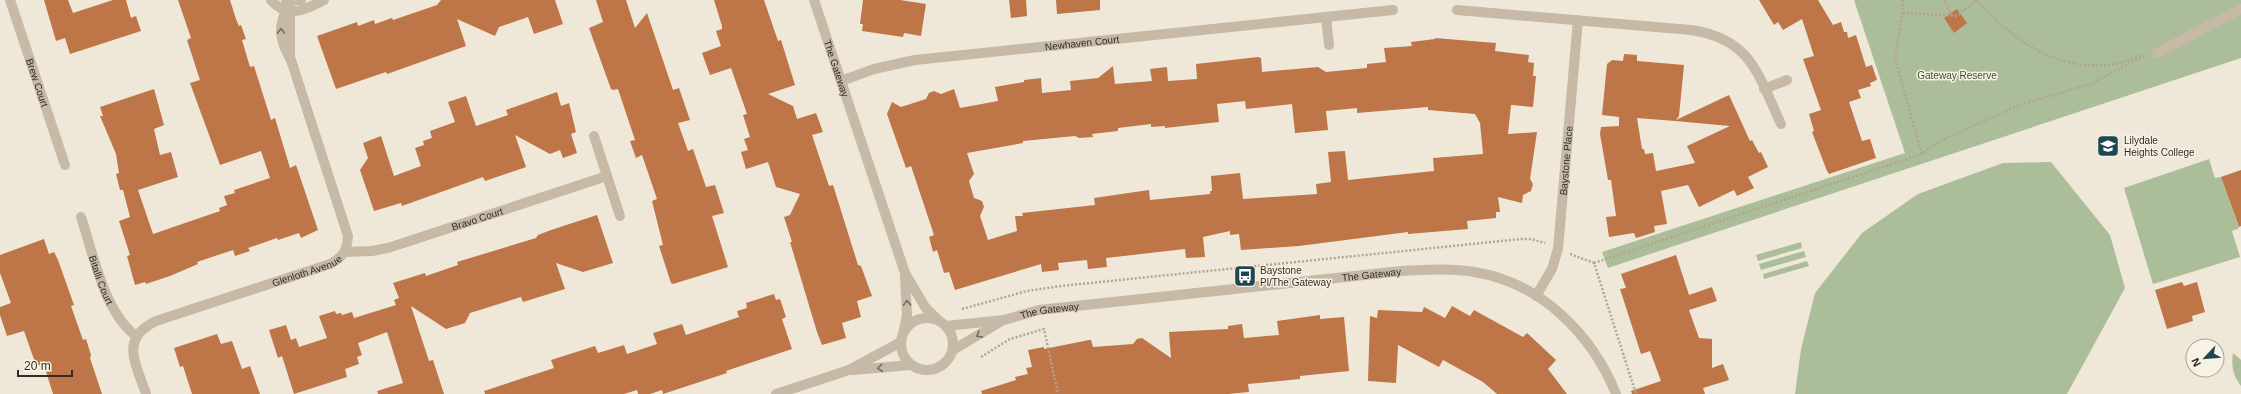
<svg xmlns="http://www.w3.org/2000/svg" width="2241" height="394" font-family="Arial,sans-serif">
  <rect width="100%" height="100%" fill="#efe8d9"/>
  <g fill="#acbd9a">
    <polygon points="1854,0 2241,0 2241,58 1608,268 1602,252 1905,153"/>
    <polygon points="2209,159 2215,178 2221,177 2239,228 2232,231 2240,257 2153,284 2124,188"/>
    <polygon points="2051,162 2110,235 2125,288 2067,394 1795,394 1801,349 1815,293 1862,233 1918,194 2003,163"/>
    <polygon points="1801,242 1802,248 1758,261 1756,255"/>
    <polygon points="1804,251 1806,257 1761,270 1759,264"/>
    <polygon points="1807,261 1809,266 1764,279 1763,274"/>
    <path d="M2233,353L2241,360V386C2233,376 2231,366 2233,353Z"/>
  </g>
  <g fill="#be7548" fill-rule="evenodd">
    <polygon points="44,0 68,0 73,13 113,0 126,0 131,18 136,16 141,31 70,54 65,38 56,41"/>
    <polygon points="178,0 230,0 236,19 239,26 241,25 246,39 242,40 250,67 254,66 271,120 275,118 290,168 296,165 318,230 301,238 299,233 278,240 277,238 248,248 250,251 235,256 233,250 197,262 198,264 170,276 146,284 145,282 135,285 127,256 130,255 119,221 130,217 123,190 120,190 116,174 119,173 116,154 100,116 103,116 100,107 154,89 164,125 154,129 160,155 171,152 178,177 138,190 153,234 220,211 219,208 227,205 224,196 235,193 234,190 270,178 261,151 220,165 190,83 200,80 187,40 191,38"/>
    <polygon points="441,0 555,0 563,24 534,34 528,17 499,27 495,36 457,19 466,46 387,74 386,72 336,89 317,36 357,22 358,26 374,20 375,24 392,18 393,20 437,5"/>
    <polygon points="596,0 626,0 635,28 647,13 673,90 679,88 690,120 678,123 688,151 693,149 706,187 715,185 724,213 712,216 728,267 673,284 671,283 659,246 663,245 652,201 657,199 642,155 636,158 630,141 635,140 618,89 613,90 611,89 589,28 603,22"/>
    <polygon points="714,0 764,0 778,41 781,40 795,85 768,94 793,106 797,119 816,113 823,132 812,135 829,186 833,185 858,265 861,266 872,296 857,301 861,317 842,323 846,338 822,345 817,332 790,242 792,242 784,217 790,215 800,194 776,187 768,162 746,169 741,152 748,150 744,139 750,137 743,115 747,114 731,68 710,75 702,53 721,46 716,31 722,29 722,26"/>
    <polygon points="863,0 900,0 926,4 921,36 904,33 903,37 862,31 863,24 860,24"/>
    <polygon points="1009,0 1026,0 1027,16 1011,18"/>
    <polygon points="1056,0 1100,0 1100,10 1057,14"/>
    <polygon points="1759,0 1818,0 1833,25 1841,22 1844,32 1847,32 1848,38 1856,35 1866,67 1872,65 1877,80 1870,83 1871,86 1858,90 1861,98 1849,102 1862,141 1870,139 1876,158 1829,174 1827,171 1812,132 1814,131 1809,114 1821,110 1803,59 1814,56 1802,19 1783,30 1778,22 1774,25"/>
    <polygon points="1957,9 1967,23 1954,33 1944,18"/>
    <path d="M1435,38L1496,43L1495,51L1529,55L1528,62L1534,63L1533,76H1536L1533,107L1511,105L1508,134L1537,132L1530,179L1533,184L1531,191L1523,195L1522,203L1498,197L1500,212H1496V218L1467,221L1468,229L1408,234V232L1299,246L1241,250L1239,234L1230,235V231L1203,237L1205,257L1186,258L1185,249L1106,258L1107,267L1088,269L1087,260L1058,263L1059,270L1042,272L1041,264L955,290L949,272L944,273L937,250L933,252L929,237L934,235L911,166L906,168L887,114L892,102L901,107L926,99L929,93L934,91L941,94L954,89L960,108L998,101L995,87L1024,82V80L1041,78L1042,93L1071,90L1070,81L1098,78L1113,66L1115,84L1152,81L1150,69L1167,67L1168,81L1197,79L1196,64L1258,57L1261,58L1262,72L1318,67L1326,72L1367,68V64L1386,62L1384,48L1412,46L1411,42L1435,39ZM1245,101L1246,109L1292,104L1295,133L1328,130L1326,111L1357,108V113L1428,107V110L1475,114L1480,123L1483,154L1433,158L1434,171L1348,180L1345,151L1328,152L1331,182L1316,184L1317,194L1243,199L1240,173L1211,176L1212,191H1210V194L1150,200L1149,190L1094,198L1095,205L1022,213L1023,216H1015L1017,231L988,240L980,216L984,207L982,201L974,198L969,181L974,174L967,153L1023,143V141L1075,136L1079,138L1093,137L1092,134L1118,131V128L1151,124V127L1165,126V128L1219,122L1217,104Z"/>
    <path d="M1624,54L1637,55V61L1684,65L1679,116L1676,120L1729,95L1750,141L1752,140L1759,153L1761,152L1768,167L1748,177L1754,188L1737,196L1734,190L1699,207L1688,185L1661,191L1667,224L1654,226L1655,232L1636,238L1634,233L1609,237L1606,217L1616,216L1611,180H1608L1600,134L1601,127L1619,126V117L1602,115L1607,64L1612,60L1623,61ZM1637,118L1675,121L1730,126L1687,146L1695,163L1656,171L1653,153L1645,154L1644,149H1642Z"/>
    <polygon points="557,92 561,106 569,103 576,132 571,134 577,153 563,158 560,150 550,154 515,135 526,167 485,181 483,177 402,206 401,203 374,211 360,170 368,158 363,143 381,136 394,176 421,166 415,148 424,145 423,141 432,138 430,131 455,122 448,102 466,96 476,126 508,115 506,110"/>
    <polygon points="2241,170 2241,226 2239,227 2221,177"/>
    <polygon points="597,215 613,263 583,272 556,263 565,289 523,302 521,297 470,313 465,323 446,329 411,306 429,361 433,360 444,394 378,394 377,391 403,383 387,332 358,343 362,355 357,357 359,364 345,369 347,377 294,394 282,356 278,358 269,330 286,325 291,340 296,338 299,347 327,338 319,316 335,311 336,314 341,313 342,315 352,312 354,318 396,305 394,300 399,298 393,283 425,273 426,276 458,265 457,262 536,238 538,235 551,230"/>
    <polygon points="44,239 49,254 54,252 58,260 74,305 71,306 83,340 86,339 91,355 90,358 102,394 53,394 44,365 36,365 24,331 7,336 0,315 0,307 11,303 0,273 0,255"/>
    <polygon points="1676,255 1689,295 1712,287 1717,301 1689,310 1699,338 1712,339 1712,368 1723,364 1729,380 1703,388 1705,394 1632,394 1631,391 1661,381 1650,351 1641,354 1620,289 1626,288 1621,274"/>
    <polygon points="2182,282 2184,286 2197,282 2205,312 2192,316 2193,321 2167,329 2155,290"/>
    <polygon points="774,294 776,300 780,299 786,317 782,319 792,349 726,371 727,373 663,394 662,390 650,394 638,394 637,390 624,394 485,394 484,391 554,368 551,360 595,346 598,353 624,345 627,354 657,344 653,333 682,324 686,335 739,317 737,311 747,308 746,303"/>
    <polygon points="1452,306 1470,316 1474,310 1523,337 1527,333 1556,360 1548,369 1567,394 1497,394 1483,382 1443,360 1439,367 1398,345 1396,383 1368,381 1370,316 1377,318 1378,310 1422,312 1424,307 1445,318"/>
    <polygon points="1320,315 1320,319 1344,317 1349,371 1300,376 1300,379 1248,384 1249,392 1228,394 982,394 981,391 1016,380 1015,377 1028,374 1026,368 1032,367 1028,350 1044,347 1044,349 1089,340 1091,340 1093,347 1133,344 1137,339 1142,338 1171,358 1169,332 1228,329 1228,326 1242,324 1244,338 1279,335 1277,321"/>
    <polygon points="217,334 221,344 232,341 242,369 250,366 260,394 192,394 183,366 180,367 174,348"/>
  </g>
  <g fill="none" stroke-linecap="round" stroke-linejoin="round">
    <g stroke="#b2a490" stroke-width="2.5" stroke-dasharray="2 2" stroke-linecap="butt">
      <path d="M1903,0C1904,20 1896,39 1895,59L1922,154"/>
      <polyline points="1944,0 1952,16"/>
      <path d="M1977,0C2012,40 2058,73 2114,64C2124,62 2134,58 2143,55"/>
      <polyline points="1903,13 1957,16 1977,0"/>
      <polyline points="1570,254 1594,263 1636,394"/>
      <polyline points="1594,263 1922,154 1938,142 2022,104 2091,84 2144,56"/>
      <polyline points="962,309 1027,291 1061,286 1521,239 1531,239 1545,243"/>
      <polyline points="981,357 1010,339 1044,329 1058,394"/>
    </g>
    <polyline stroke="#c6b9a6" stroke-width="10" points="2157,53 2241,9"/>
    <g stroke="#c6b9a6" stroke-width="10">
      <path id="s1" d="M10,0L65,165"/>
      <path d="M271,0C287,19 305,10 324,0"/>
      <polyline points="286,0 301,0"/>
      <path id="s2" d="M814,0L905,273L925,307L938,320"/>
      <polyline points="290,6 290,56"/>
      <path d="M1457,10L1691,30C1752,39 1758,75 1781,124"/>
      <polyline points="1326,17 1329,45"/>
      <path id="s3" d="M841,81L874,69L915,60L1393,10"/>
      <polyline points="1764,89 1787,80"/>
      <polyline points="594,136 620,216"/>
      <path id="s4" d="M81,217C93,253 104,312 136,336"/>
      <path id="s5" d="M345,252L372,251L388,248L607,176"/>
      <path id="s6" d="M1536,296L1552,269L1558,249L1578,20"/>
      <circle cx="927" cy="344" r="26"/>
      <path id="s7" d="M946,326L1004,320L1039,310L1401,271C1425,270 1450,268 1474,272C1540,282 1592,334 1616,394"/>
      <polyline points="904,330 907,315 905,277"/>
      <polyline points="953,350 1000,322"/>
      <polyline points="853,370 911,365"/>
      <path id="s8" d="M146,394C136,363 119,339 156,321L330,264C343,257 347,251 348,236L291,60C277,36 279,26 289,1"/>
      <polyline points="776,394 849,370 901,342"/>
    </g>
  </g>
  <defs><path id="oneway-chevron" d="M-2-3.5L2.5 0L-2 3.5" fill="none" stroke-width="1.6" stroke-linecap="round" stroke-linejoin="round"/></defs>
  <g stroke="#756b60">
    <use href="#oneway-chevron" transform="translate(281 31) rotate(-89)"/>
    <use href="#oneway-chevron" transform="translate(907 303) rotate(-92)"/>
    <use href="#oneway-chevron" transform="translate(979 335) rotate(150)"/>
    <use href="#oneway-chevron" transform="translate(880 368) rotate(175)"/>
  </g>
  <defs>
    <g id="school-square" transform="scale(1.15)"><rect x="-9" y="-9" width="18" height="18" rx="4" fill="#1f4752" stroke="#f8f2e5"/><path d="M0-5L7-2L0 1L-7-2ZM-4 1L0 2.5L4 1V4Q0 6-4 4Z" fill="#fff"/></g>
    <g id="bus-square" transform="scale(1.15)"><rect x="-9" y="-9" width="18" height="18" rx="4" fill="#1f4752" stroke="#f8f2e5"/><path d="M-5-6H5V4H4V6H2V4H-2V6H-4V4H-5ZM-3.5-4V0h7V-4ZM-3.5 1.2v1.5H-2V1.2ZM2 1.2v1.5H3.5V1.2Z" fill="#fff"/></g>
  </defs>
  <g fill-rule="evenodd">
    <use href="#school-square" x="2108" y="146"/>
    <use href="#bus-square" x="1245" y="276"/>
  </g>
  <g text-anchor="middle" dominant-baseline="central" stroke-width="3" stroke-linejoin="round" paint-order="stroke">
    <g font-size="10" fill="#332c26" stroke="#f8f2e5">
      <text stroke="none"><textPath href="#s3" startOffset="245">Newhaven Court</textPath></text>
      <text stroke="none"><textPath href="#s2" startOffset="72">The Gateway</textPath></text>
      <text stroke="none"><textPath href="#s1" startOffset="87">Brew Court</textPath></text>
      <text stroke="none"><textPath href="#s6" startOffset="141">Baystone Place</textPath></text>
      <text stroke="none"><textPath href="#s5" startOffset="137">Bravo Court</textPath></text>
      <text stroke="none"><textPath href="#s8" startOffset="244">Glenloth Avenue</textPath></text>
      <text stroke="none"><textPath href="#s7" startOffset="429">The Gateway</textPath></text>
      <text stroke="none"><textPath href="#s4" startOffset="66">Bitalli Court</textPath></text>
      <text stroke="none"><textPath href="#s7" startOffset="105">The Gateway</textPath></text>
    </g>
    <g font-size="10" fill="#3d502c" stroke="#f8f2e5">
      <text x="1957" y="75">Gateway Reserve</text>
    </g>
    <g font-size="10" fill="#332c26" stroke="#f8f2e5" text-anchor="start">
      <text x="2124" y="140">Lilydale<tspan x="2124" dy="12">Heights College</tspan></text>
      <text x="1260" y="270">Baystone<tspan x="1260" dy="12">Pl/The Gateway</tspan></text>
    </g>
  </g>
  <g transform="translate(2205 358) rotate(244)"><circle r="19" fill="#f8f2e5" stroke="#a9a399"/>
  <path d="M0-3L7 15L0 10L-7 15Z" fill="#1f4752"/>
  <text y="-6" font-size="11" font-weight="bold" text-anchor="middle" fill="#332c26">N</text>
  </g>
  <path d="M18 370v6h54v-6" fill="none" stroke="#332c26" stroke-width="2"/>
  <text x="24" y="370" font-size="12" fill="#332c26" stroke="#f8f2e5" stroke-width="3" paint-order="stroke">20 m</text>
</svg>
